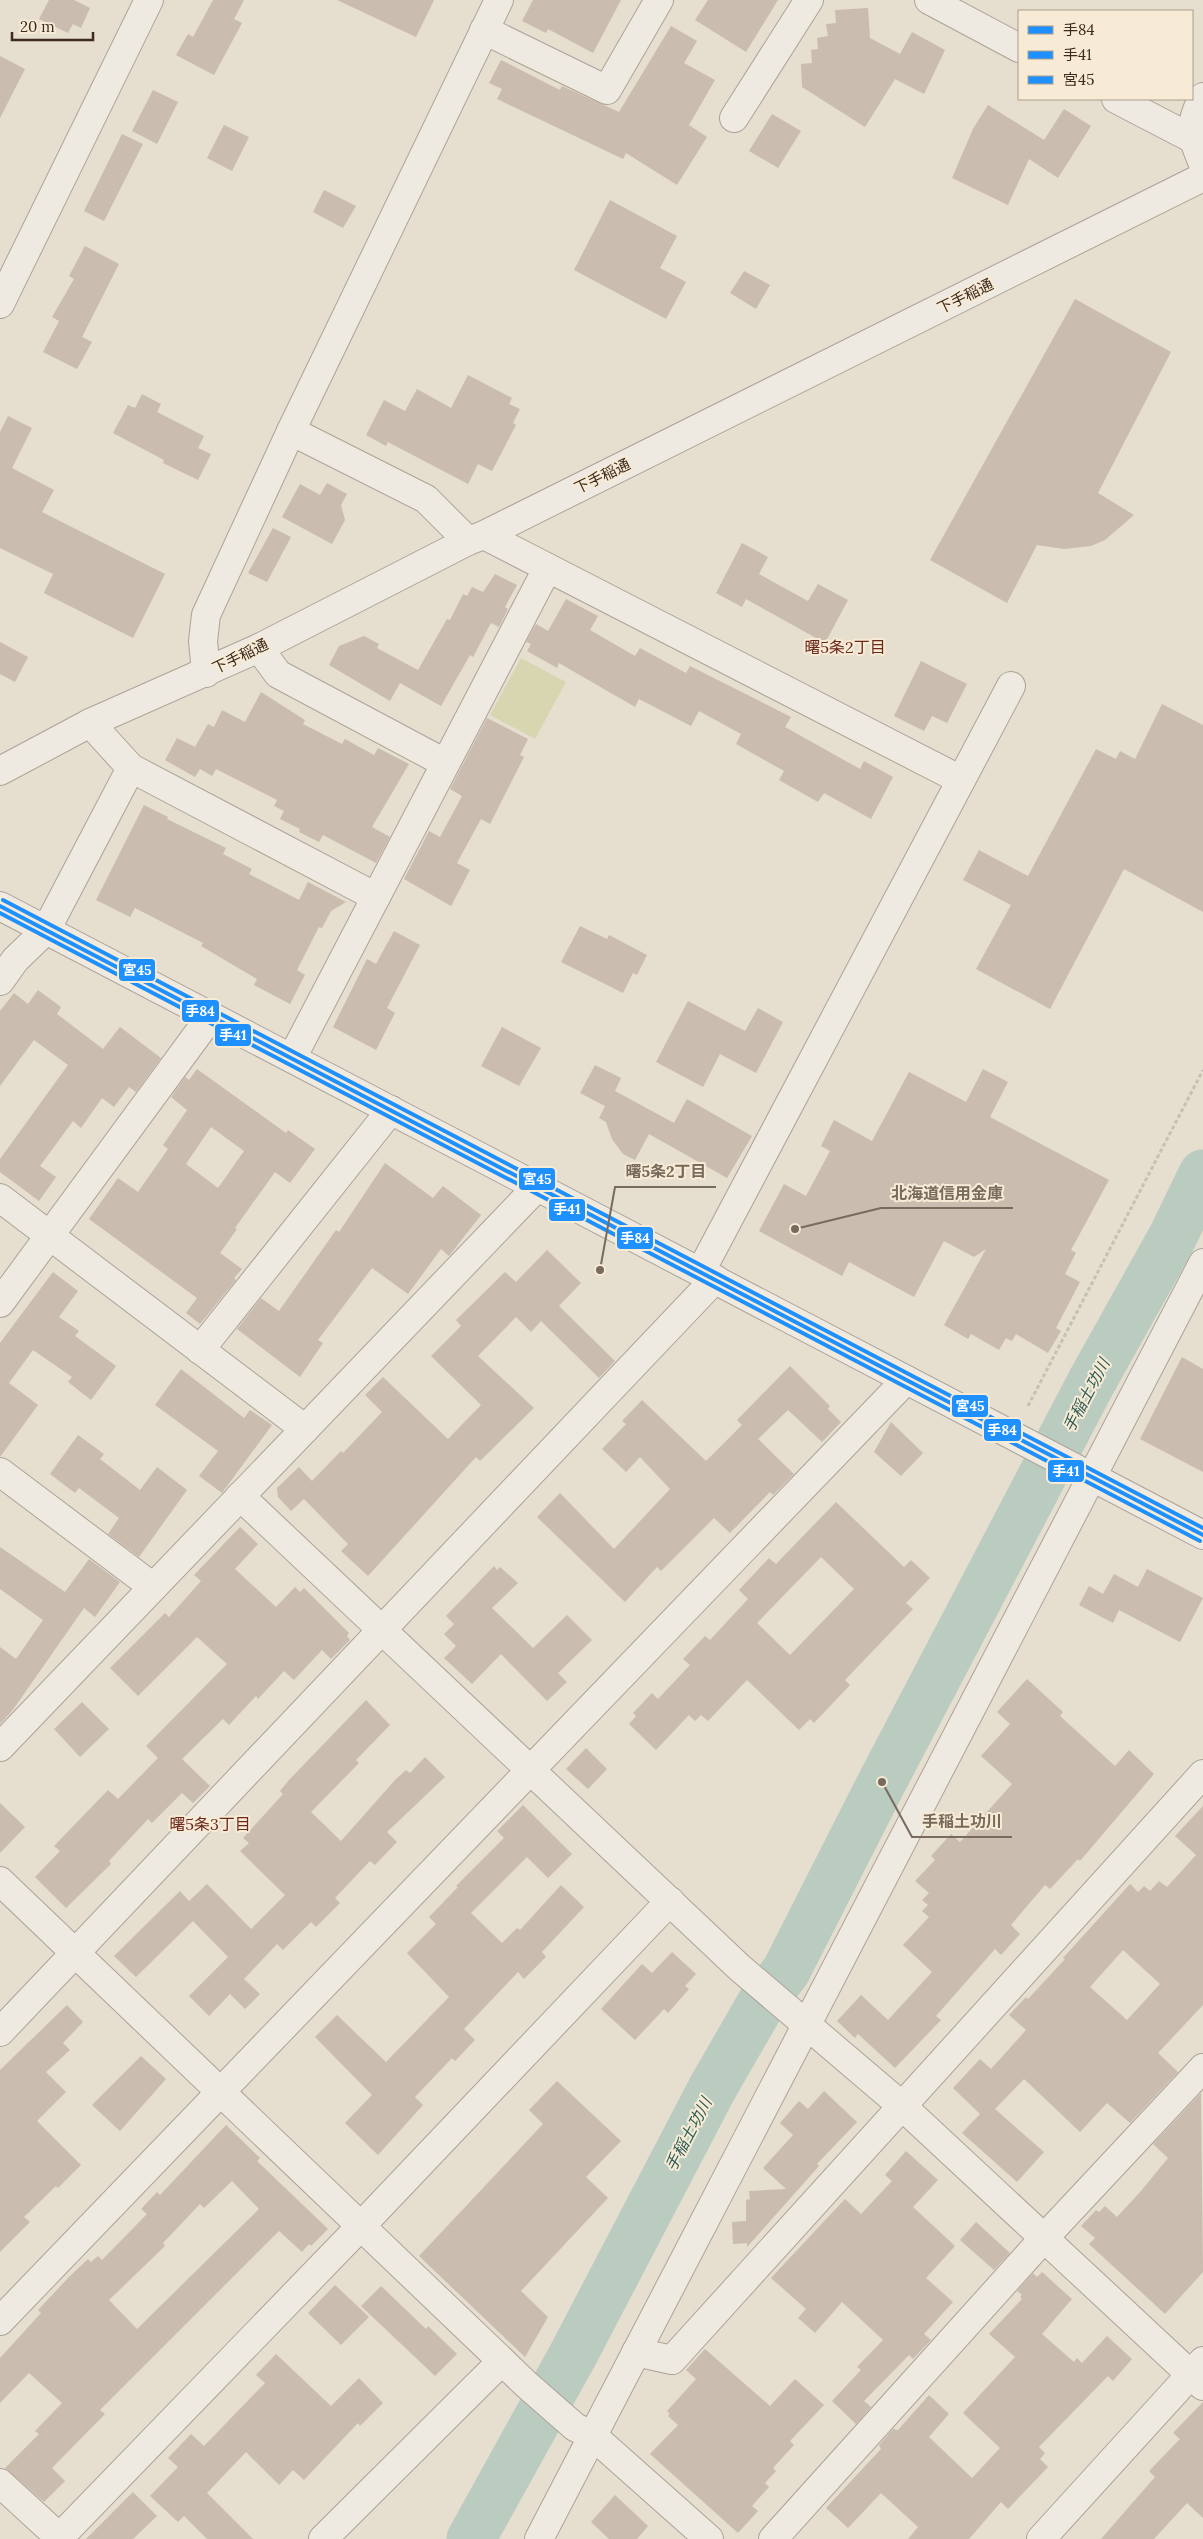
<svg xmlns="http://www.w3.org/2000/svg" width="1203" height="2539" font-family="Lora,'Noto Sans JP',serif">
  <rect width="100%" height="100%" fill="#e6decf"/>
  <polygon fill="#d8d6b1" points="521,658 566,682 535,739 490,715"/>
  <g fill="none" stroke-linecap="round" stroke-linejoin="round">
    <polyline stroke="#baccc0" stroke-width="49" points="471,2539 574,2353 713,2087 762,2002 786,1971 882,1782 1092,1381 1173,1236 1203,1174"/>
  </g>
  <g fill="#cabcaf" fill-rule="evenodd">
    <polygon points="49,0 74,0 90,8 81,28 73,24 68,33 39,19"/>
    <polygon points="213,0 244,0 234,19 242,23 214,75 176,55 188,34 193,37"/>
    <polygon points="337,0 434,0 416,37"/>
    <polygon points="533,0 621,0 593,53 548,29 546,33 522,21"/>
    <polygon points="708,0 778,0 746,52 695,20"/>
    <polygon points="868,8 870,38 900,54 912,32 945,50 924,94 895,79 865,127 802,87 801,64 812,63 811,50 818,49 817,38 828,36 826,24 836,23 835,10"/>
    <polygon points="671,26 697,41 684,63 715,80 689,125 707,137 677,185 626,153 623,159 497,99 502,89 489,83 501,60 560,90 562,86 619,112"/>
    <polygon points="0,56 25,69 0,118"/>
    <polygon points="153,90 178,102 157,144 132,131"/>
    <polygon points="988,105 1044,140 1064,109 1091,126 1058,178 1029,159 1008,205 952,178 973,129"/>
    <polygon points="772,114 801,131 778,168 749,151"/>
    <polygon points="224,125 249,137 232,171 207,158"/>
    <polygon points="122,134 143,144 104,221 84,211"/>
    <polygon points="324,190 356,206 343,228 313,212"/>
    <polygon points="610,200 677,236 660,268 686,282 666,319 574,270"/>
    <polygon points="85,246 119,264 82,337 92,342 77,369 43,352 59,321 52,317 74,279 69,276"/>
    <polygon points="744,271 770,285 756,309 730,293"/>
    <polygon points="1075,299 1171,352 1098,493 1134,515 1105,540 1091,546 1064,549 1037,545 1007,603 930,560"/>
    <polygon points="468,375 512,398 509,404 520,409 513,423 516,425 492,471 478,464 468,484 388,442 386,446 366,435 384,400 405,411 417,389 451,408"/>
    <polygon points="142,394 161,404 157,412 204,436 198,448 211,454 198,480 163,463 164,460 113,433 128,405 135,408"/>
    <polygon points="8,416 32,428 12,468 54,490 42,512 165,574 133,638 44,593 53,574 0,548 0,432"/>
    <polygon points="327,483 347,494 341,505 345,520 332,544 282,517 300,484 320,495"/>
    <polygon points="273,528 291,537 267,582 248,573"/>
    <polygon points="742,543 768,557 759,574 808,601 818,584 848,600 825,643 746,599 742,607 716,593"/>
    <polygon points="495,574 517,585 505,607 508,609 499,627 491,623 473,657 470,655 441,706 400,683 390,701 329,665 339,646 364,636 379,644 377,648 418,670 447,619 450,620 463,594 467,596 472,587 483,592"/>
    <polygon points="566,599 598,616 590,630 635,656 640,648 686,673 690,666 791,717 785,727 860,769 864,761 893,777 871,819 824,793 818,802 779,780 784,771 736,744 741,734 699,711 691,726 639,699 635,707 559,663 557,668 527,651 531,644 526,642 536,624 548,631"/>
    <polygon points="0,642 28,657 15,682 0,674"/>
    <polygon points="921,661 967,684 947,723 932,716 924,731 894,716"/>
    <polygon points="261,692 305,720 303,724 342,744 345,739 374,755 378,748 409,764 372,827 390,837 376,863 323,835 319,842 299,832 300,829 280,819 284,811 274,806 277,800 216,769 212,776 200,769 195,777 165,760 177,738 195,747 208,724 214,727 222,710 245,722"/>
    <polygon points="1162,704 1203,725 1203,912 1124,869 1050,1009 976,969 1011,905 963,880 979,850 1028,876 1096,749 1116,759 1120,751 1135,759"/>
    <polygon points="487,718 528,739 520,755 524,757 490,824 481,819 457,863 470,870 451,906 404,879 429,831 440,837 462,796 450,789"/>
    <polygon points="144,805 168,817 167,819 226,848 223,854 252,869 249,874 299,900 308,882 346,902 331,911 322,928 319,927 297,970 305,975 290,1004 254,985 257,979 201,946 203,943 135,908 130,917 96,900"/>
    <polygon points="580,926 607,939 609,935 647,955 637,975 633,973 623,993 561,962"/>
    <polygon points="394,931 420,945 387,1008 395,1013 376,1050 333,1027 367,959 376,964"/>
    <polygon points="38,990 61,1007 57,1014 103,1049 120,1027 161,1058 136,1092 129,1087 114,1107 102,1098 81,1128 73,1121 40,1166 56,1177 39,1201 0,1172 0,1159 68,1065 34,1040 0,1086 0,1011 14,993 28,1004"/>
    <polygon points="688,1001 745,1031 758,1008 783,1022 756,1073 720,1054 703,1087 656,1062"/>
    <polygon points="502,1027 541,1048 519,1086 481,1066"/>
    <polygon points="595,1065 621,1078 615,1091 674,1123 687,1099 752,1136 727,1178 649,1134 635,1160 623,1154 612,1139 606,1122 599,1118 605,1106 580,1093"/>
    <path d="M197,1069L286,1133L288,1130L315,1149L290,1183L275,1172L235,1228L237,1229L220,1253L242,1269L234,1278L236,1280L200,1324L186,1313L197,1298L89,1219L118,1178L138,1192L168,1149L163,1145L187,1110L171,1097L185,1077L189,1080ZM211,1127L244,1151L218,1188L186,1164Z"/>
    <polygon points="983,1069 1008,1082 990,1117 1109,1180 1071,1250 1076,1253 1065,1274 1080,1282 1056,1328 1061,1331 1048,1353 1016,1334 1012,1341 1006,1338 999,1350 971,1334 968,1339 944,1325 986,1249 974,1257 944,1241 914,1297 849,1262 842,1276 759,1231 784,1184 806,1196 830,1151 821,1146 834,1120 872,1141 909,1072 966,1102"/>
    <polygon points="385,1163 433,1198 443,1186 481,1215 449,1256 441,1249 408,1294 372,1268 318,1340 323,1343 300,1377 237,1329 261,1298 279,1311 336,1230 339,1232"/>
    <polygon points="547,1250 581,1283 559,1306 615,1361 599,1378 541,1321 531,1332 516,1317 478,1356 534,1408 480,1461 476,1457 368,1576 341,1551 348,1544 304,1499 291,1511 278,1497 277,1488 299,1467 312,1481 341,1451 343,1453 382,1412 365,1395 383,1377 448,1439 481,1405 431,1356 461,1326 456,1320 505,1272 516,1282"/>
    <polygon points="53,1272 78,1291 59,1317 79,1331 75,1336 116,1366 91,1400 68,1382 72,1377 33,1350 9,1383 38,1405 0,1457 0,1343"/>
    <polygon points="1182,1357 1203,1369 1203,1472 1140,1439"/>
    <polygon points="790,1366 830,1406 828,1409 841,1422 822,1442 788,1410 758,1439 794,1474 773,1495 770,1492 730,1533 714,1518 661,1571 657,1567 625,1602 537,1517 560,1493 614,1549 670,1489 640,1457 626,1472 602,1449 626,1424 622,1421 642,1400 706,1461 742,1425 737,1420"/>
    <polygon points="181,1369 244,1418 250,1410 272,1425 222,1493 199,1476 218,1451 155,1405"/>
    <polygon points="891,1422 923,1453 901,1476 874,1452"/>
    <polygon points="78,1435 104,1454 100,1459 140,1490 157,1467 187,1490 139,1557 108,1534 119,1518 79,1488 75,1493 50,1474"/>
    <path d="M836,1502L904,1567L911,1560L930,1578L906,1603L913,1609L845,1680L850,1685L814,1723L810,1719L799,1730L747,1680L708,1721L701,1715L695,1721L689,1715L656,1750L629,1724L636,1716L633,1713L652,1693L658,1699L690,1665L683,1659L705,1636L710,1640L748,1599L739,1590L769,1558L776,1564ZM821,1557L854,1589L790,1655L757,1623Z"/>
    <polygon points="240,1527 258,1544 235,1569 276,1607 295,1587 300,1592 304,1588 349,1633 347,1636 350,1640 331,1659 322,1650 294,1680 284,1671 258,1699 256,1696 229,1725 223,1719 182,1759 210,1786 193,1803 182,1793 152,1823 148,1819 109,1861 111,1864 66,1908 35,1877 60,1851 54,1846 108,1790 118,1799 158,1758 146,1746 227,1664 197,1637 138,1696 110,1668 165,1613 169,1617 201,1581 194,1575"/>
    <polygon points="0,1547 65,1592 89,1559 120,1582 95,1617 84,1608 12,1711 0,1724 0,1647 16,1659 43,1620 0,1589"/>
    <polygon points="494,1566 497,1570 500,1567 518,1583 492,1608 533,1648 567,1615 592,1640 558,1673 567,1682 547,1701 501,1654 472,1684 444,1658 456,1646 444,1634 454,1624 446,1616"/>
    <polygon points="1147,1569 1203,1598 1180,1642 1119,1610 1113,1623 1079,1605 1089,1586 1103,1594 1114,1574 1138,1587"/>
    <polygon points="1027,1679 1063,1712 1060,1716 1115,1766 1129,1750 1154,1774 1080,1861 1078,1859 1050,1889 1045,1885 1011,1925 1020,1934 1001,1955 995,1949 936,2016 941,2020 895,2068 858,2034 855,2038 837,2021 861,1995 888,2020 932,1972 903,1945 929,1917 922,1911 928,1905 922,1900 929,1893 915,1881 935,1860 931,1856 951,1834 960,1842 1012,1784 981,1756 1010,1724 997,1712"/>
    <polygon points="366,1700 390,1725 356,1760 359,1763 311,1812 341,1841 395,1780 406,1770 410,1773 425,1757 445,1777 387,1832 397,1842 375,1865 370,1861 335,1898 340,1903 316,1927 311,1922 283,1950 277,1944 244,1979 260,1994 245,2009 230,1994 209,2016 189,1996 228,1957 193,1921 136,1977 114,1956 180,1891 189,1901 207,1884 251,1929 285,1895 240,1851 249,1843 243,1838 283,1794 280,1791 289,1780"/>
    <polygon points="82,1702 109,1729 80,1757 54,1729"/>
    <polygon points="586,1748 607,1769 588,1789 566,1769"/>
    <polygon points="0,1803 25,1827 0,1853"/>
    <polygon points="523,1805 572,1854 548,1878 527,1857 471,1913 502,1943 517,1928 520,1930 561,1885 584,1907 542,1952 546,1957 524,1979 518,1972 464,2029 475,2040 455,2061 452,2058 415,2097 423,2105 378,2155 345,2123 372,2095 315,2037 337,2015 386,2062 449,1997 407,1953 436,1924 429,1917 458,1887 456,1886 504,1838 497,1831"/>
    <path d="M1203,1806V2005L1158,2053L1178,2072L1130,2123L1107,2103L1080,2132L1024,2079L995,2109L1044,2152L1017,2182L962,2133L980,2114L953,2088L980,2059L991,2069L1026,2030L1009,2015L1026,1997L1028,1999L1065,1959L1063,1958L1130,1884L1138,1892L1144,1886L1150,1891L1159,1881L1167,1887L1196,1855L1175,1836ZM1123,1950L1160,1984L1127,2020L1090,1987Z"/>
    <polygon points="672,1952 696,1974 685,1986 689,1989 668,2013 664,2009 635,2040 601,2009 642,1964 652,1973"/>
    <polygon points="67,2005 83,2022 63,2043 70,2050 46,2072 66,2092 37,2121 81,2165 58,2188 56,2186 24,2217 30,2222 0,2252 0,2070"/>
    <polygon points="141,2056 166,2079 120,2131 92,2105"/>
    <polygon points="557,2081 621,2141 586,2177 608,2198 521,2291 548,2317 525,2357 419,2256 543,2124 529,2110"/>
    <polygon points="824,2091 857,2122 817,2164 819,2166 747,2247 747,2243 733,2244 732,2222 746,2221 746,2200 750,2199 749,2191 786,2189 763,2168 793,2135 780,2123 799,2101 808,2109"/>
    <polygon points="1201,2093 1203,2272 1165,2314 1089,2244 1095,2238 1081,2226 1096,2210 1099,2212 1105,2206 1117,2217 1141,2191 1168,2158 1153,2144"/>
    <path d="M226,2125L260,2158L257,2161L328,2229L311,2246L309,2244L302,2252L279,2231L100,2410L105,2414L52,2468L65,2481L44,2502L5,2468L39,2434L35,2431L62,2403L29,2373L0,2403V2358L41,2313L38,2310L69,2277L88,2259L91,2262L98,2256L102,2260L147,2214L141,2209L157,2192L160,2195ZM232,2181L259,2209L137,2329L109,2300L165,2246L163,2243L200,2204L204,2208Z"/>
    <polygon points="906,2151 938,2180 913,2207 955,2246 926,2278 953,2302 924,2334 931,2340 913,2359 909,2355 864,2401 871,2407 856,2424 832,2401 861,2370 857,2367 883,2340 842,2302 815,2333 798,2318 806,2309 771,2278 845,2199 861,2214 892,2181 885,2175"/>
    <polygon points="976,2222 1010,2253 994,2270 960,2240"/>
    <polygon points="1042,2272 1072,2299 1042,2334 1074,2362 1077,2358 1082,2363 1107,2336 1132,2359 1113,2381 1108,2376 1039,2447 1045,2453 1040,2459 1048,2467 1008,2509 1001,2502 969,2539 908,2539 918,2527 881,2493 848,2528 826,2508 881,2449 879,2445 893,2429 898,2430 929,2395 949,2414 929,2437 972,2478 1000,2448 963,2413 1015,2357 989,2334 1022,2299 1020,2297 1022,2295 1017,2291 1033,2273 1037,2277"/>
    <polygon points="335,2285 369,2317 341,2345 308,2313"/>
    <polygon points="381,2286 426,2329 428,2326 457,2354 435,2376 361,2306"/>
    <polygon points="705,2349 770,2406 795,2379 824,2405 790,2441 794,2445 773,2468 776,2471 765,2483 769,2487 752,2506 758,2511 738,2533 650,2454 678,2425 668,2416 670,2414 667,2411 696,2379 686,2370"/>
    <polygon points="276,2354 331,2406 359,2378 383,2403 360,2426 358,2423 304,2480 293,2470 279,2485 246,2452 207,2493 253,2539 207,2539 184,2516 178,2522 150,2496 178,2467 168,2458 191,2434 204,2446 265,2383 256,2375"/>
    <polygon points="1203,2402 1203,2518 1187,2503 1154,2539 1101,2539 1155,2477 1149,2471 1180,2439 1173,2433"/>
    <polygon points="133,2492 157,2516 133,2539 86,2539"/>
    <polygon points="615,2495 648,2526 637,2539 609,2539 591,2522"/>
  </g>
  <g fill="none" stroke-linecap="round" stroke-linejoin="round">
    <g stroke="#aca398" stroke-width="30">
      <g id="minor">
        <polyline points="929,0 1019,48"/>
        <polyline points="484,30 607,90 659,0"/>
        <path d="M1203,97C1188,125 1191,135 1203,164"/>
        <polyline points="1116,99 1193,139"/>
        <polyline points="734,118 809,0"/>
        <polyline points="0,304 149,0"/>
        <polyline points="291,431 426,499 468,541"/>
        <polyline points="484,535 961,780"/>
        <polyline points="259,648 278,674 445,763"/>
        <polyline points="206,673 203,641 206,615 291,431 499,0"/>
        <polyline points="90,723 131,768 376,897"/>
        <polyline points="0,981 15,960 46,930 131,768"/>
        <polyline points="292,1058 547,569"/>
        <polyline points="0,1198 305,1429"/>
        <polyline points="701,1271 1011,686"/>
        <polyline points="0,1303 211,1016"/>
        <polyline points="200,1350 391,1110"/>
        <polyline points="0,1472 153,1587"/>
        <polyline points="240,1496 740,1968 902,2106 1203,2386"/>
        <polyline points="0,1747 538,1186"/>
        <polyline points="0,1881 527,2385 575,2427 593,2436 709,2539"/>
        <polyline points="0,2032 715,1279"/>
        <polyline points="0,2321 906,1380"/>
        <polyline points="636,2352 672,2360 1203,1774"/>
        <polyline points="0,2483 61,2539"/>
        <polyline points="59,2538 361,2226 670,1901"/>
        <polyline points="323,2539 502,2361"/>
        <polyline points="539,2539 1203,1263"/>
        <polyline points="773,2539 1045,2237 1203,2068"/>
        <polyline points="1041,2539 1203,2361"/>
      </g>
    </g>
    <g stroke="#aca398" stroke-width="30">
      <g id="tertiary">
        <polyline points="0,771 90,723 259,648 468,541 484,535 1203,177"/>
        <polyline points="0,906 1203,1535"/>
      </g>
    </g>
    <polyline stroke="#c7c0b7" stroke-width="3" stroke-dasharray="4 2.5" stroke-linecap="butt" points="1028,1406 1203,1070"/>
    <use href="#minor" stroke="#eee9e1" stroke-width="28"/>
    <use href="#tertiary" stroke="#eee9e1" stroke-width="28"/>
    <g stroke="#f7ebd5" stroke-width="8">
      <polyline id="bus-1" points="0,906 1203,1535"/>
    </g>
    <g stroke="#f7ebd5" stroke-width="8">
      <polyline id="bus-2" points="0,913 1200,1541"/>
    </g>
    <g stroke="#f7ebd5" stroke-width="8">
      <polyline id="bus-3" points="3,900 1203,1528"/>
    </g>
    <use href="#bus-1" stroke="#1e90ff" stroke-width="4"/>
    <use href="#bus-2" stroke="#1e90ff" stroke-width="4"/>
    <use href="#bus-3" stroke="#1e90ff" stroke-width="4"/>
  </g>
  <g text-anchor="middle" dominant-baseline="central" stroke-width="4" stroke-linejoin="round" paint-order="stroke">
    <g font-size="15" fill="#3c2b1e" stroke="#f7ebd5">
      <text transform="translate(965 296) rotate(-26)">下手稲通</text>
      <text transform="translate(602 476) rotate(-26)">下手稲通</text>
      <text transform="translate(240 656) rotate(-26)">下手稲通</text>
    </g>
    <g font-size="16" fill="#6b281c" stroke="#f7ebd5">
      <text x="845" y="647">曙5条2丁目</text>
      <text x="210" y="1824">曙5条3丁目</text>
    </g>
    <g font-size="16" font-style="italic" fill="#2d5c57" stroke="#f7ebd5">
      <text transform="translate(1086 1395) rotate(-62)">手稲土功川</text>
      <text transform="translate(688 2134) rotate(-62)">手稲土功川</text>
    </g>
  </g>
  <path fill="none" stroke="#786a5c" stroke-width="2" d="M600 1270L615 1187H716M795 1229L881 1208H1013M882 1782L912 1837H1012"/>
  <g fill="#786a5c" stroke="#f7ebd5" stroke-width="2">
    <circle cx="600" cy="1270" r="5"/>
    <circle cx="795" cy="1229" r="5"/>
    <circle cx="882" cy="1782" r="5"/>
  </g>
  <g font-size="16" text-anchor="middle" font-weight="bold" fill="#786a5c" stroke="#f7ebd5" stroke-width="4" stroke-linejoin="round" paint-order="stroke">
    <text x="666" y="1177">曙5条2丁目</text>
    <text x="947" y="1199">北海道信用金庫</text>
    <text x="962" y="1827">手稲土功川</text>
  </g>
  <g stroke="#f7ebd5" stroke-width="2">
    <rect x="118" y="958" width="38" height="24" rx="5" fill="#1e90ff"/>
    <rect x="181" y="999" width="39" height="24" rx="5" fill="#1e90ff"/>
    <rect x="214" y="1023" width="38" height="24" rx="5" fill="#1e90ff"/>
    <rect x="518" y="1167" width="38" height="24" rx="5" fill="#1e90ff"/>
    <rect x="548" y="1198" width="38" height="24" rx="5" fill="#1e90ff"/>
    <rect x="616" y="1226" width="38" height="24" rx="5" fill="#1e90ff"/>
    <rect x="951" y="1394" width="38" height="24" rx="5" fill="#1e90ff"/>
    <rect x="983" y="1418" width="39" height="24" rx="5" fill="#1e90ff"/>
    <rect x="1047" y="1459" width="38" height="24" rx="5" fill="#1e90ff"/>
  </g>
  <g font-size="14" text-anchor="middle" font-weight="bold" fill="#fff">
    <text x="137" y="975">宮45</text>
    <text x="200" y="1016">手84</text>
    <text x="233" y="1040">手41</text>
    <text x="537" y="1184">宮45</text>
    <text x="567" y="1214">手41</text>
    <text x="635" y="1243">手84</text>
    <text x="970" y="1411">宮45</text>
    <text x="1002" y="1435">手84</text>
    <text x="1066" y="1476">手41</text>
  </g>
  <rect x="1018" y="10" width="175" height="90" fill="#f7ebd5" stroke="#ac9e8c"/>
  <rect x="1028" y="26" width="25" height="8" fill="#1e90ff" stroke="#ac9e8c"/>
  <text x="1063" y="35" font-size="15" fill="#3c2b1e">手84</text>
  <rect x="1028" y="51" width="25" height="8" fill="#1e90ff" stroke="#ac9e8c"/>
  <text x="1063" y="60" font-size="15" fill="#3c2b1e">手41</text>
  <rect x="1028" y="76" width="25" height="8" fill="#1e90ff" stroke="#ac9e8c"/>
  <text x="1063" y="85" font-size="15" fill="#3c2b1e">宮45</text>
  <path d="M12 32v8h81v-8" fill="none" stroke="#3c2b1e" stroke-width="2.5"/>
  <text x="20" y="32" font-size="15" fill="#3c2b1e" stroke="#f7ebd5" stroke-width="4" paint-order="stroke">20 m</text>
</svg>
